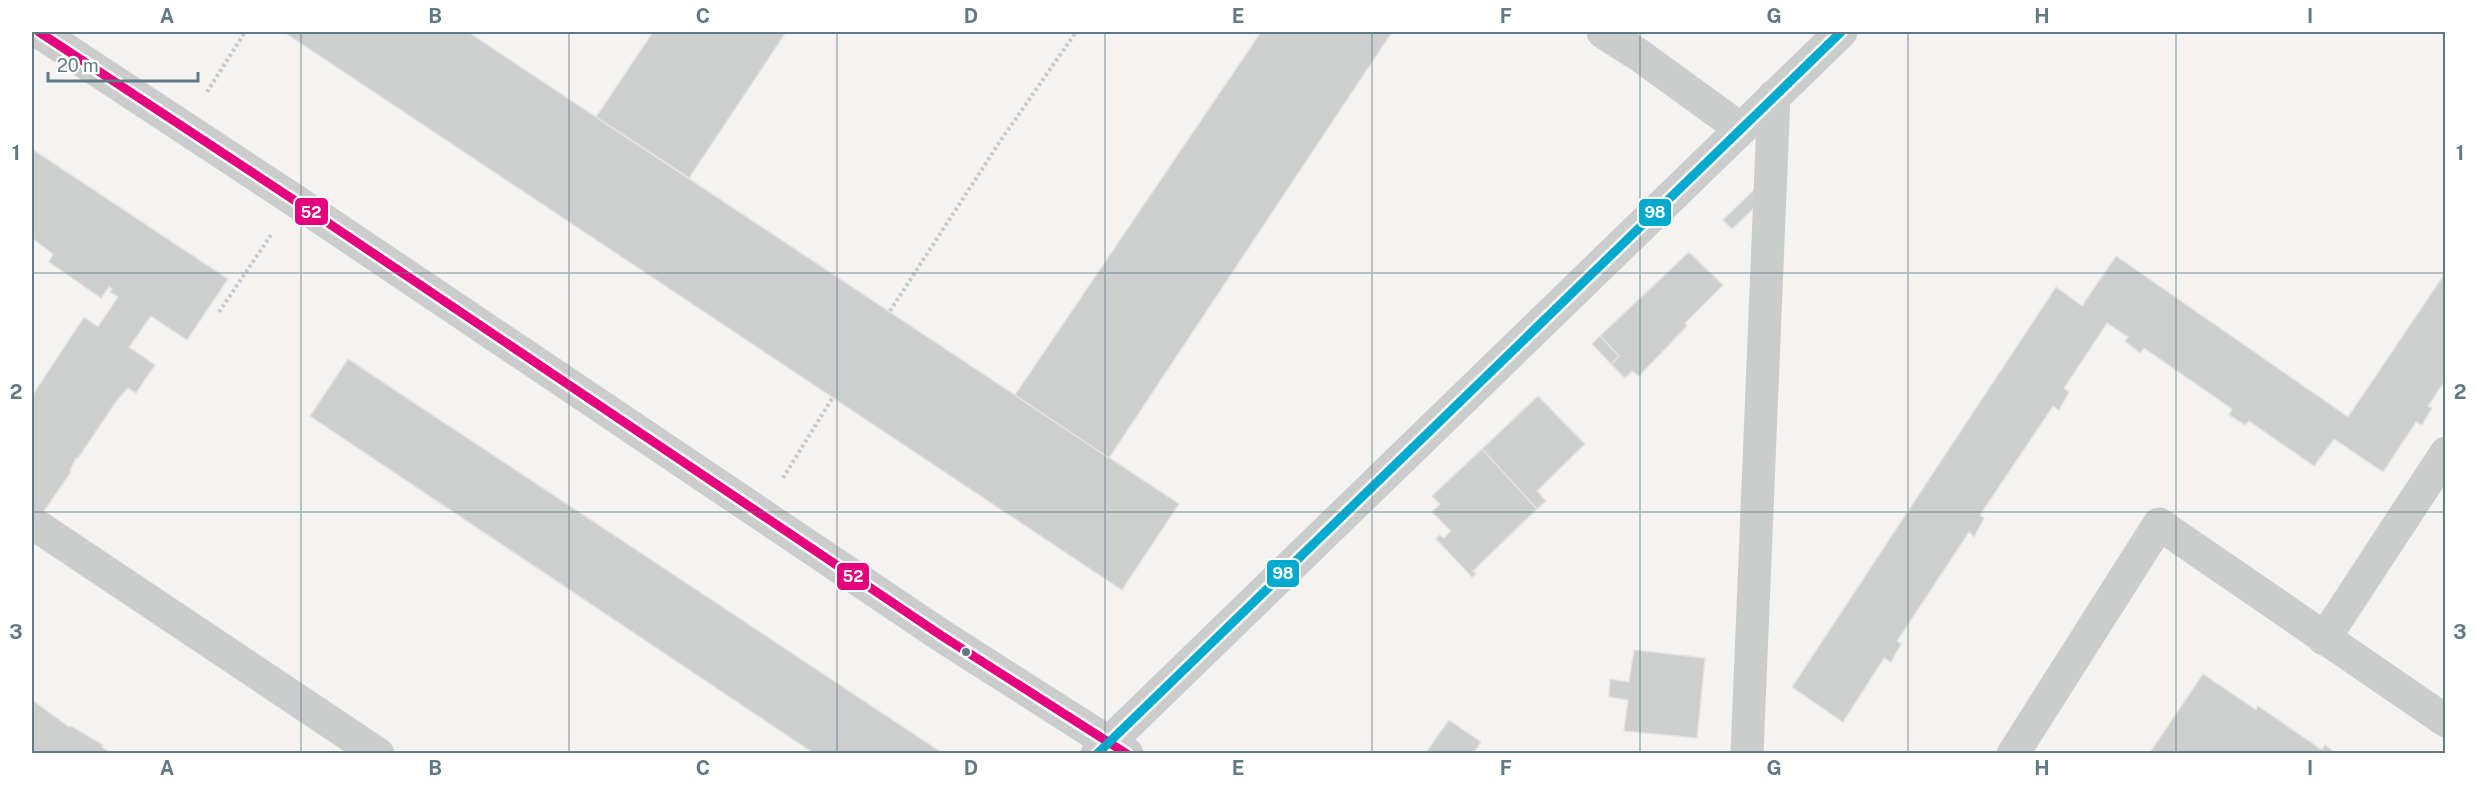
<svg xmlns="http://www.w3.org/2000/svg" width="2477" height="785" font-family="'Public Sans',sans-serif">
  <rect width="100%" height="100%" fill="#f4f3f1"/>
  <g fill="#cdcfce" stroke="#e3e2e1" stroke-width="1.5">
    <polygon points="284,32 468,32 1179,504 1122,590"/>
    <polygon points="653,32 786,32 689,178 596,117"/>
    <polygon points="1261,32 1392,32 1109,458 1015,395"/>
    <polygon points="32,149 228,279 187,340 151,316 129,347 155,365 136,393 128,388 115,403 78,458 76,458 70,470 71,472 32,528 32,396 84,317 98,327 118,297 110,292 112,289 109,287 101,298 49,262 53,254 32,238"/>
    <polygon points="1755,189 1756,206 1732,229 1723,220"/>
    <polygon points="1689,252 1723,285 1685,323 1687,326 1639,376 1632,371 1625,378 1611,364 1619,356 1600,336"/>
    <polygon points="2116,256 2348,417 2446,272 2446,379 2428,406 2432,408 2422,425 2416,422 2383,472 2334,439 2314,466 2249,421 2245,425 2229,415 2232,409 2144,348 2140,353 2125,341 2128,337 2107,323 2064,388 2069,392 2059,410 2053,406 1980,515 1984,518 1974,537 1969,532 1897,641 1901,644 1891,662 1884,658 1843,722 1792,687 2056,287 2082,306"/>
    <polygon points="1600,336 1619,356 1611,364 1592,344"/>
    <polygon points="348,359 944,754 815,754 310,416"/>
    <polygon points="1538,396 1585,444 1537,491 1546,501 1537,509 1482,449"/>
    <polygon points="1482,449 1537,509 1473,571 1476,574 1472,577 1436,539 1440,535 1444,538 1451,531 1432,512 1440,504 1432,496"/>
    <polygon points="1634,650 1705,658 1697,738 1624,731 1628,700 1609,697 1610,679 1629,682"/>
    <polygon points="2203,674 2256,710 2258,706 2322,750 2325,745 2336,754 2149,754"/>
    <polygon points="32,700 69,727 71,726 103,745 102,747 112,754 32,754"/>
    <polygon points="1449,720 1481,742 1473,754 1425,754"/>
  </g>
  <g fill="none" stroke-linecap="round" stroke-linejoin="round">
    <g stroke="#cacacb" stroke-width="4" stroke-dasharray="3 3" stroke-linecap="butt">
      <polyline points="207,92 245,32"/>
      <polyline points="890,311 1001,140 1076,32"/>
      <polyline points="219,312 271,235"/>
      <polyline points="783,478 833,397"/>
    </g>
    <g stroke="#cbcdcd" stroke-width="33">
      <polyline points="39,32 294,200 942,636 1127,754"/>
      <polyline points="1603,32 1639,55 1741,129"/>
      <polyline points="34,524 378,754"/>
      <polyline points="2324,639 2446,453"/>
      <polyline points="1097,754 1841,32"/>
      <polyline points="1747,754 1774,96"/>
      <polyline points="2013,754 2159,524 2446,721"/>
    </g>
    <g stroke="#fff" stroke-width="14">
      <polyline id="bus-1" points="39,32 294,200 942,636 1127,754"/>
    </g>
    <g stroke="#fff" stroke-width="14">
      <polyline id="bus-2" points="1097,754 1841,32"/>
    </g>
    <use href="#bus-1" stroke="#e5007d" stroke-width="9"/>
    <use href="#bus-2" stroke="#00a9ce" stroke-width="9"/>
  </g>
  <path fill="none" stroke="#617a84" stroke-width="1.5" stroke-opacity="0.55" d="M301,32V754M569,32V754M837,32V754M1105,32V754M1372,32V754M1640,32V754M1908,32V754M2176,32V754M32,273H2446M32,512H2446"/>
  <circle fill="#617a84" stroke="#fff" stroke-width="2" cx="966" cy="652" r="5"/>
  <g stroke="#fff" stroke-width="2">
    <rect x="294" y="197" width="35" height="29" rx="6" fill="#e5007d"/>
    <rect x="1638" y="198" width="34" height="29" rx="6" fill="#00a9ce"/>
    <rect x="1266" y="559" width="34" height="29" rx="6" fill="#00a9ce"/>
    <rect x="836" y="562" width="34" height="29" rx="6" fill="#e5007d"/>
  </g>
  <g font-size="16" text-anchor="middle" font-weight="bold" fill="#fff">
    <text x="311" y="218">52</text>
    <text x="1655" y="218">98</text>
    <text x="1283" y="579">98</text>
    <text x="853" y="582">52</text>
  </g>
  <rect width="2477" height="785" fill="none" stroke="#ffffff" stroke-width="66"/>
  <path d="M48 72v9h150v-9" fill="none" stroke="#617a84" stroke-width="3"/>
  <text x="57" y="72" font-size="18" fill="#617a84" stroke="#ffffff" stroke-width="4.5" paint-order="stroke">20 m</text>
  <rect x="33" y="33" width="2411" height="719" fill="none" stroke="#617a84" stroke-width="2"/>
  <g font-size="20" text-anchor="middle" font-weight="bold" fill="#617a84">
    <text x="167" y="23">A</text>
    <text x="435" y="23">B</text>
    <text x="703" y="23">C</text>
    <text x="971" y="23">D</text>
    <text x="1238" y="23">E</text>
    <text x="1506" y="23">F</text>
    <text x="1774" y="23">G</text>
    <text x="2042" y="23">H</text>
    <text x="2310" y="23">I</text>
    <text x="16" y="160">1</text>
    <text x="2460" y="160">1</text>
    <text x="16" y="399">2</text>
    <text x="2460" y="399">2</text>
    <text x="16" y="639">3</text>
    <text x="2460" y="639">3</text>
    <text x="167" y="775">A</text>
    <text x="435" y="775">B</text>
    <text x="703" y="775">C</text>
    <text x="971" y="775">D</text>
    <text x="1238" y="775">E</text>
    <text x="1506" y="775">F</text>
    <text x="1774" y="775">G</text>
    <text x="2042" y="775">H</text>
    <text x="2310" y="775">I</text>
  </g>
</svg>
